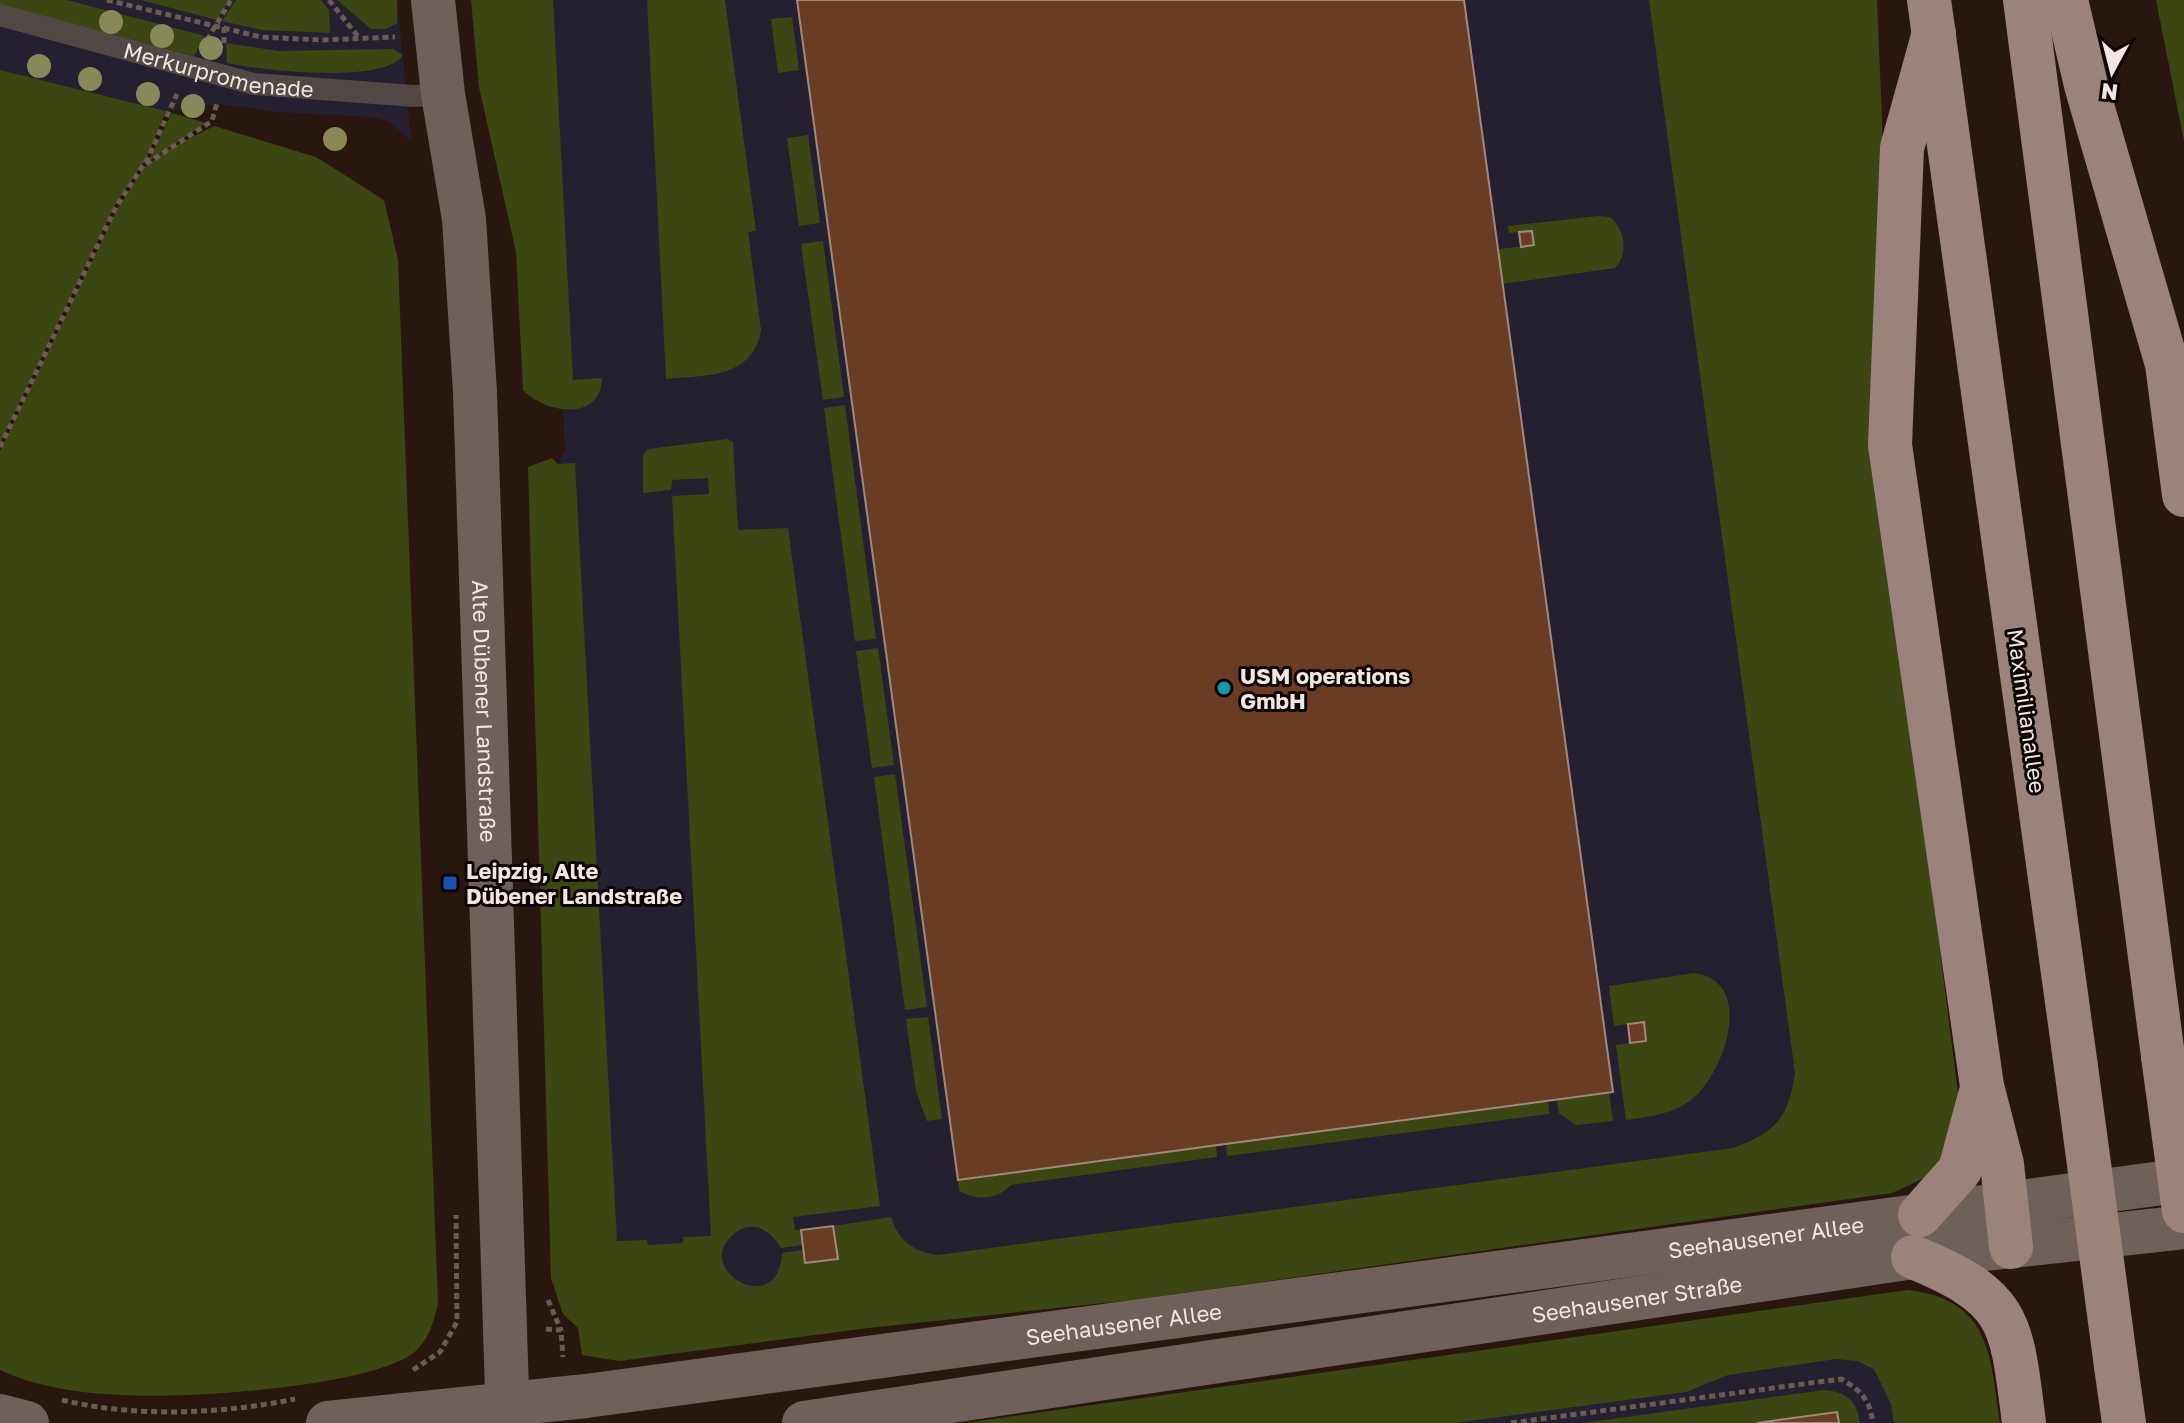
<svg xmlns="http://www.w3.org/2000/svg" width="2184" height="1423" font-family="'Golos Text',sans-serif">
  <rect width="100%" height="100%" fill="#29170f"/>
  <g fill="#242030">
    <polygon points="0,0 397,0 411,140 389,122 374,117 277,112 220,104 166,111 0,70"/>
    <polygon points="517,0 1750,0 1839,1171 620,1329 558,464 565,451 563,409 555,396"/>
    <polygon points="1921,1319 1935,1423 1179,1423"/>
  </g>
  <g fill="#3c4613">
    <polygon points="0,0 67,0 205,36 194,56 0,5"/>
    <polygon points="141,0 229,0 217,20"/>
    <polygon points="236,0 321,0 329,10 330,33 262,30 222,21"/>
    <polygon points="337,0 397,0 397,23 386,29 371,29"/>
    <path d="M471,0H553L573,380L602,378C601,422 546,414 523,390L516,252L479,87Z"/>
    <path d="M647,0H725L756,231L748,232L761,330C753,379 705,375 666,379Z"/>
    <path d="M1649,0H1877L1882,120L1884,508L1962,1125L1938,1172L1892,1193L1133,1300L868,1328L619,1361L582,1355L578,1328L563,1314L551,1278L528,467L552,458L558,464L575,463L617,1241L647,1240L648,1245L683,1243V1237L711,1236L672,496L709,494L708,478L672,480L671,490L643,493V455L648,449L727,439L733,442L738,530L788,528L880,1206L793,1217L795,1230H801L802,1245L781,1248C772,1231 753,1219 735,1233C689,1269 779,1321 782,1253L803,1250L805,1263L837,1259L833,1226L891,1217C899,1242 913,1251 938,1255L1733,1148C1776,1132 1788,1119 1795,1073Z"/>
    <polygon points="2156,0 2184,0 2184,141"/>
    <polygon points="792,17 799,70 778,73 771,19"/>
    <path d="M226,43L279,51L393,49L403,55C384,85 259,70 227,63Z"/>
    <polygon points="0,70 166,111 146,159 115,205 0,443"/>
    <polygon points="172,113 206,123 148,162"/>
    <path d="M214,126L316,157L384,200L398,260L438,1304C433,1324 428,1344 409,1356C356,1388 183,1399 119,1395C80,1393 36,1387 0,1370V451L118,208L143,169L165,151Z"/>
    <polygon points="808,135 820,223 799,226 787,138"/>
    <path d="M1598,216L1610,217C1625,229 1629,254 1615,268L1503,284L1498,249L1534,245L1532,231L1509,233L1508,226Z"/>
    <polygon points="823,241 844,397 823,400 801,244"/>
    <polygon points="845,405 876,639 855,641 824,408"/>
    <polygon points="878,648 894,765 872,768 856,651"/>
    <polygon points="895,774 927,1007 905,1010 874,777"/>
    <path d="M1694,973C1756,981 1725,1073 1691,1100C1673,1114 1648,1117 1626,1120L1616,1045L1646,1040L1644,1022L1614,1026L1609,986Z"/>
    <polygon points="928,1017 942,1119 927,1121 916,1091 906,1019"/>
    <polygon points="1609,1092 1613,1121 1576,1125 1559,1113 1557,1099"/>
    <polygon points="1548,1100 1549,1114 1227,1156 1226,1144"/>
    <path d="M1216,1145L1217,1157L1011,1185C997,1200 978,1201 959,1191L958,1180Z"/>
    <path d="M1908,1290C1991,1300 1990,1355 2000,1423H1894L1891,1404L1874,1369L1857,1361L1836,1359L1728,1375L1686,1392L1455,1423H965Z"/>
    <path d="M1824,1390C1846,1392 1857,1400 1860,1423H1839L1837,1413L1757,1423H1582Z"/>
  </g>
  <g fill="#6b3c24" stroke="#a0897f" stroke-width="2">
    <polygon points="797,0 1464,0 1613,1092 958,1180"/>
    <polygon points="1532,231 1534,245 1521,247 1519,232"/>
    <polygon points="1644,1022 1646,1041 1630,1043 1628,1024"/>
    <polygon points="833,1226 838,1259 805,1263 801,1230"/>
    <polygon points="1837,1412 1839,1423 1757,1423"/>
  </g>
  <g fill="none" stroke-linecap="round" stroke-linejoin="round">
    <g stroke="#6b5b53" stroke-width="5" stroke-dasharray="6 4" stroke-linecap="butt">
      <polyline points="107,0 261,37 321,40 395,37"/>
      <polyline points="329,0 360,39"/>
      <polyline points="224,27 224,46"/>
      <polyline points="207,40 231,0"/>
      <polyline points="146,164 212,121 217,103"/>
      <polyline points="0,447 116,207 148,158 177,94"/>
      <polyline points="548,1300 561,1330"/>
      <polyline points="546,1329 561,1330 563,1357"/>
      <polyline points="413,1370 440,1352 457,1322 456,1215"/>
      <path d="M62,1400C137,1418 221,1414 295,1399"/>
      <path d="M1511,1423L1841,1379C1861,1390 1870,1400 1873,1423"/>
    </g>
    <path stroke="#514745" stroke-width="22" id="s1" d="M0,15L254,84L414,96L443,94"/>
    <g stroke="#6f605b" stroke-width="44">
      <path id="s2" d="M433,0L443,94L464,219L475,392L508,1423"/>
      <polyline points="0,1416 27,1423"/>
      <path id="s3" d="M328,1423L586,1396L2184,1180"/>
      <path id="s4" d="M804,1423L1913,1257L2184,1227"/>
    </g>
    <g stroke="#9b837c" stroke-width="44">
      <polyline points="1929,0 2076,1067"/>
      <polyline points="2025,0 2163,1056"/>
      <polyline points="2066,0 2086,85 2167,364 2184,495"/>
      <polyline points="1934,33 1902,148 1890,445 1982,1086 2002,1164 2011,1247"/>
      <polyline points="1920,1215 1960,1170 1981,1092"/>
      <path d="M1913,1257C2013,1298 2011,1321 2024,1423"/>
      <polyline points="2116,1366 2124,1423"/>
    </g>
    <g stroke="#9b837c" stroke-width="44">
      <polyline points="2163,1056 2184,1211"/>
      <polyline points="2076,1067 2116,1366"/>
    </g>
  </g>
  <g fill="#878959">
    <circle cx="111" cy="22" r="12"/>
    <circle cx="162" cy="36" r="12"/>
    <circle cx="211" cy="48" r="12"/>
    <circle cx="39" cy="66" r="12"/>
    <circle cx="90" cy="79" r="12"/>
    <circle cx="148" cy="94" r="12"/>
    <circle cx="193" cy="106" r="12"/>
    <circle cx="335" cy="139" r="12"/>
  </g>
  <circle fill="#0f9aa8" stroke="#0c0503" stroke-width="3" cx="1224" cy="688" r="8"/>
  <rect fill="#1a4fb4" stroke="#0c0503" stroke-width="3" x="442" y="875" width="16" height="16" rx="4"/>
  <g text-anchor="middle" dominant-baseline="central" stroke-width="6" stroke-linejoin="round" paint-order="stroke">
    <g font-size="22" fill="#f2e6e0" stroke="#0c0503">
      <text stroke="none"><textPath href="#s1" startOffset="226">Merkurpromenade</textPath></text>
      <text stroke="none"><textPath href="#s2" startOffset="714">Alte Dübener Landstraße</textPath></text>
      <text transform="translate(2027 711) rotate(82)">Maximilianallee</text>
      <text stroke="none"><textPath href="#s3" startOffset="1450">Seehausener Allee</textPath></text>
      <text stroke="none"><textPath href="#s4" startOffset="842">Seehausener Straße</textPath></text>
      <text stroke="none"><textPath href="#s3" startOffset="802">Seehausener Allee</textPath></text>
    </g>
    <g font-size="22" font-weight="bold" fill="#f2e6e0" stroke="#0c0503" text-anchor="start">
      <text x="1240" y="675">USM operations<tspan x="1240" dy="25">GmbH</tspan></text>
      <text x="466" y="870">Leipzig, Alte<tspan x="466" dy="25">Dübener Landstraße</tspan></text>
    </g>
  </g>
  <g transform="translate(2112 72) rotate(187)" stroke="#0c0503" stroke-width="6" paint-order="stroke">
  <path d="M0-6L14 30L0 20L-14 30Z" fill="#f2e6e0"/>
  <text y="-12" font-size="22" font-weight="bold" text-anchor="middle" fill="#f2e6e0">N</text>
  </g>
</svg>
